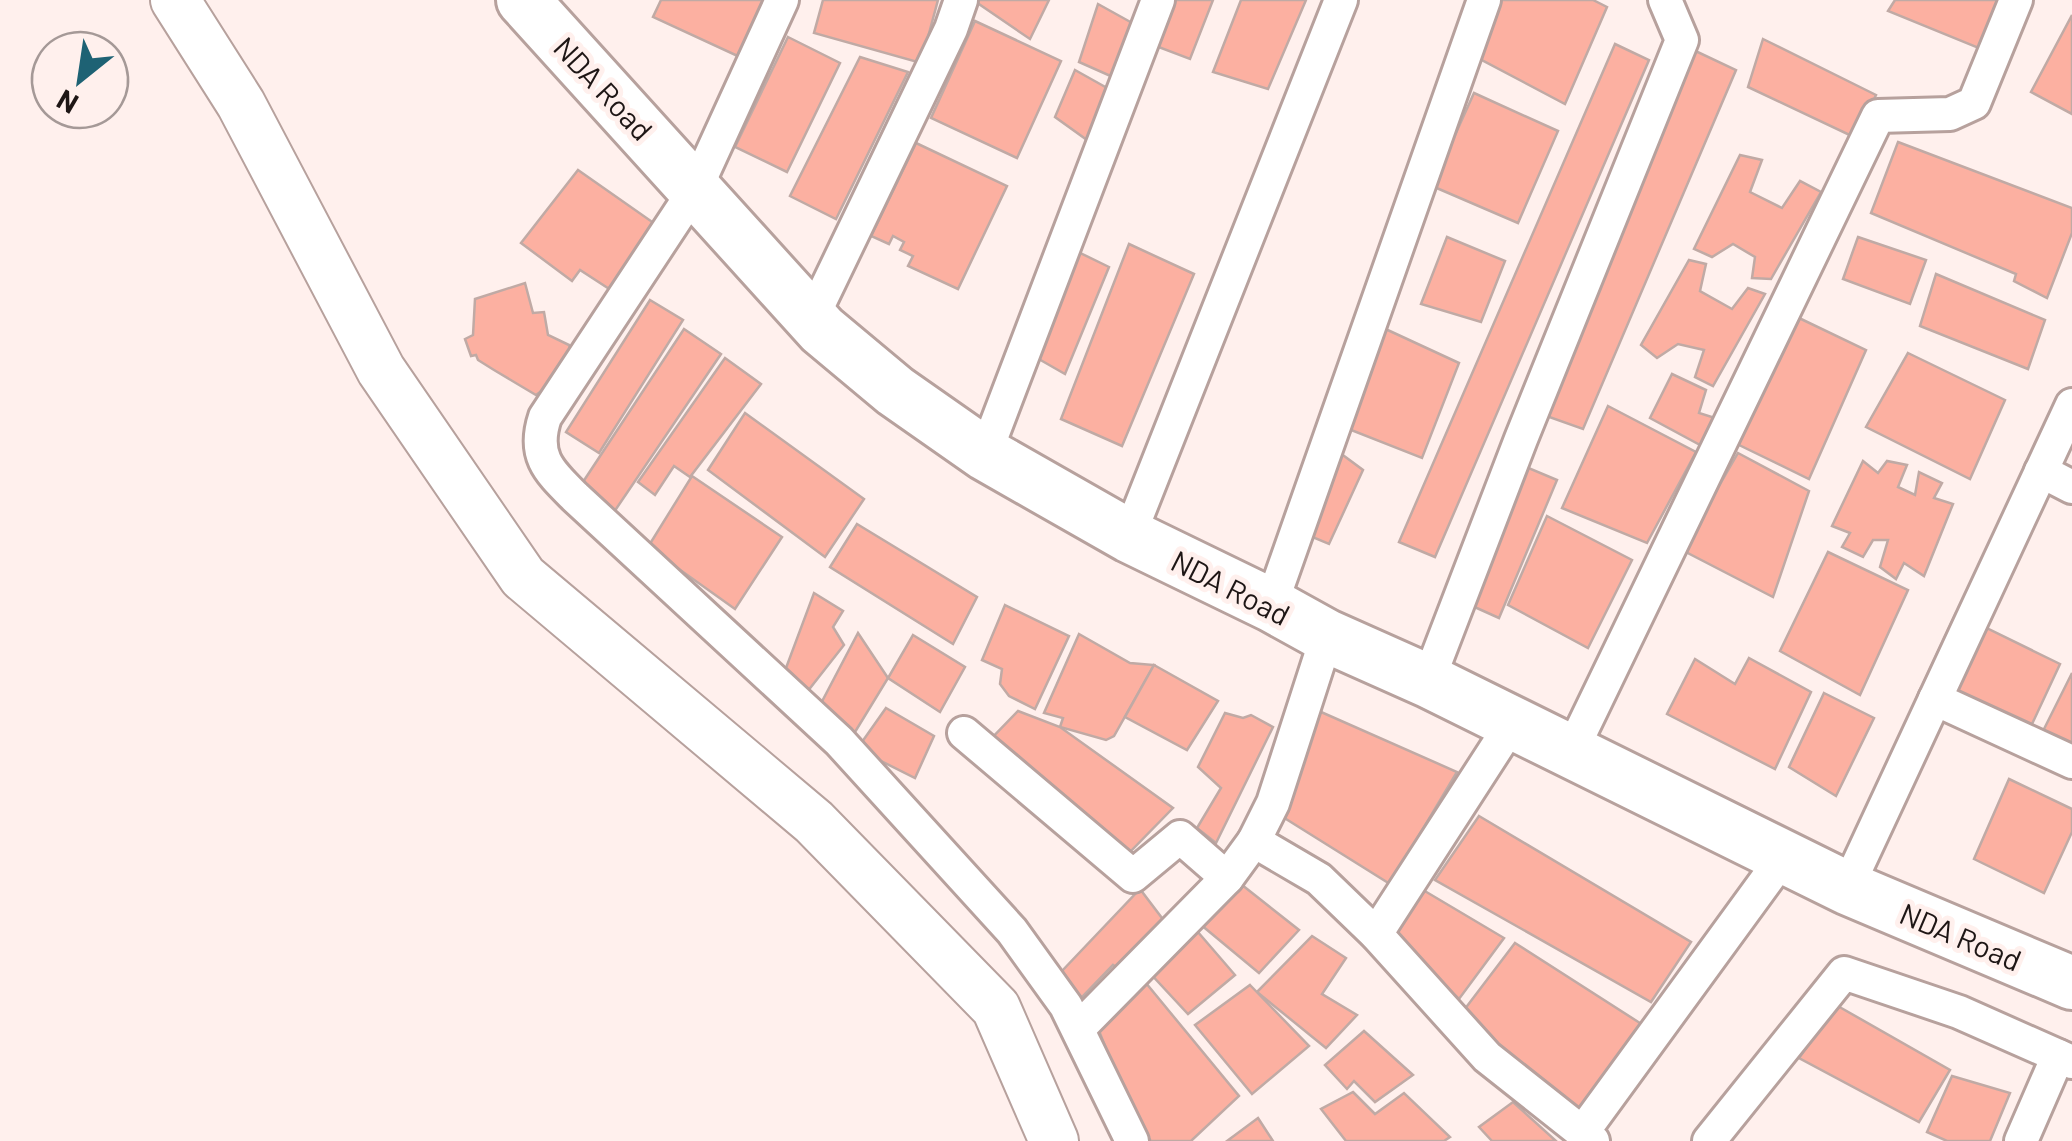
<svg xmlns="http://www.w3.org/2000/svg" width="2072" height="1141" font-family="Barlow,sans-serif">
  <rect width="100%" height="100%" fill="#fff0ed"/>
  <g fill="#fcb0a1" stroke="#c0aaa5" stroke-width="2.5">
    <polygon points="661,0 768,0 742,58 653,17"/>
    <polygon points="823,0 938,0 921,63 814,33"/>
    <polygon points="973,0 1049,0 1030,39"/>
    <polygon points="1163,0 1213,0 1190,59 1148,43"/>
    <polygon points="1241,0 1306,0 1268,89 1213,72"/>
    <polygon points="1497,0 1593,0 1607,7 1565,104 1480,59"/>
    <polygon points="1895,0 2003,0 1981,49 1888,11"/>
    <polygon points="1098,4 1134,24 1115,78 1079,62"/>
    <polygon points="2072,15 2072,114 2031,92"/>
    <polygon points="975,21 1061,61 1017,158 931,118"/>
    <polygon points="788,37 840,63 787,172 735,147"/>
    <polygon points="1763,39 1876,95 1856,138 1748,87"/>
    <polygon points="1615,44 1649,60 1435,557 1399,542"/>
    <polygon points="1687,47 1736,70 1583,429 1538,413"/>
    <polygon points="860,57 908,72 836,219 790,196"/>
    <polygon points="1075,70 1116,93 1094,145 1055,117"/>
    <polygon points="1474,93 1558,131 1518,223 1432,186"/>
    <polygon points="1898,142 2072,208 2072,233 2047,298 2014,281 2016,274 1871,213"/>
    <polygon points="916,143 1007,186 958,289 908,266 913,256 900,250 904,242 893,236 889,244 871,236"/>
    <polygon points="1740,155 1762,160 1750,192 1782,208 1800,181 1821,192 1771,279 1752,278 1755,257 1733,244 1712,257 1694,249"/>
    <polygon points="578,170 658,226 617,294 580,270 572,281 521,243"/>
    <polygon points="1447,237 1505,261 1481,322 1421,304"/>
    <polygon points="1858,237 1926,260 1910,304 1843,279"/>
    <polygon points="1129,244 1194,274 1122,446 1061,419"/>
    <polygon points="1070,248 1109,267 1065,374 1030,354"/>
    <polygon points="1689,260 1706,264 1700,291 1732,309 1748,288 1765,294 1713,386 1695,377 1704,350 1678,344 1657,358 1641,345"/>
    <polygon points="1936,274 2045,320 2028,369 1920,326"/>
    <polygon points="525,283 533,313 544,312 548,335 569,345 575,363 551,400 540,392 536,395 494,370 478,360 476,355 471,356 465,339 473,335 475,299"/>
    <polygon points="650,300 683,320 599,453 566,432"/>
    <polygon points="1799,318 1866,350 1809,479 1737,444"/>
    <polygon points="1379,326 1459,363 1422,458 1346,428"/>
    <polygon points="684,329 721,354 614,512 579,488"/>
    <polygon points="1908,353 2005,400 1970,479 1866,427"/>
    <polygon points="725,358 761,384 690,477 674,466 655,495 638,482"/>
    <polygon points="1672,374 1706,390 1699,413 1715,418 1702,446 1650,418"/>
    <polygon points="1608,406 1696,452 1647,543 1562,508"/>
    <polygon points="745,413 864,499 825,557 708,470"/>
    <polygon points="1332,447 1363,470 1329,544 1291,528"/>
    <polygon points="1738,453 1809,491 1773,597 1682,550"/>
    <polygon points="1863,461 1878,473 1887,461 1907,465 1898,487 1915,495 1919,472 1942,483 1934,498 1953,504 1924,576 1904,563 1896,579 1880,567 1888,540 1873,540 1863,557 1842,547 1850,533 1832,526"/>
    <polygon points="1519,464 1557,480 1499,618 1459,600"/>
    <polygon points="692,476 782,537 735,609 648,547"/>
    <polygon points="1547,516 1632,560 1588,648 1508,605"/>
    <polygon points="857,524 977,597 953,644 830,567"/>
    <polygon points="1828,552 1908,590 1860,695 1780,651"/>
    <polygon points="814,593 843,611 833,627 844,645 807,692 786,668"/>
    <polygon points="1005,605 1069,636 1035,709 1009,696 1000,684 1002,669 982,660"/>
    <polygon points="1956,613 2060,664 2019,752 1916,699"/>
    <polygon points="858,633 888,678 855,732 817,711"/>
    <polygon points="1079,634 1130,663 1154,665 1114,736 1106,740 1060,727 1063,718 1044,713"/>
    <polygon points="913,635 965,667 940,712 888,678"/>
    <polygon points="1749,658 1811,692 1775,769 1667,714 1695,659 1735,684"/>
    <polygon points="1154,665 1218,701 1187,750 1125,717"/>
    <polygon points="2072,673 2072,779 2030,757"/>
    <polygon points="1824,693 1874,718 1836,796 1789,767"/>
    <polygon points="886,708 934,736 915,778 857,749"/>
    <polygon points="1312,708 1457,772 1390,884 1278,814"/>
    <polygon points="1018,711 1060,727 1173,808 1125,857 988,742"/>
    <polygon points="1225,713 1243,718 1251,715 1273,727 1216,843 1197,828 1221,788 1198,767"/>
    <polygon points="2009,779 2072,809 2072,832 2044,893 1974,859"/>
    <polygon points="1479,816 1691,942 1651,1002 1435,880"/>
    <polygon points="1237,881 1299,930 1259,973 1200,924"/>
    <polygon points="1418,887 1504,938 1459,999 1391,936"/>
    <polygon points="1140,889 1171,930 1126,974 1113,965 1081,998 1061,972"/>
    <polygon points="1191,924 1235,975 1188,1014 1148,971"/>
    <polygon points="1312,936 1346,958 1322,994 1357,1015 1326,1048 1257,992"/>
    <polygon points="1515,943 1643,1025 1576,1114 1461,1014"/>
    <polygon points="1141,977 1239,1096 1191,1141 1151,1141 1134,1121 1096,1023"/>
    <polygon points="1250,985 1309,1046 1252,1094 1195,1025"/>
    <polygon points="1836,1005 1950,1070 1919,1122 1799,1058"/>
    <polygon points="1364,1031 1413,1075 1375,1102 1354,1081 1347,1089 1325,1065"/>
    <polygon points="1952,1076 2010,1093 1990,1141 1947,1141 1927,1132"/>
    <polygon points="1353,1092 1375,1114 1404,1093 1450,1137 1444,1141 1346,1141 1321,1109"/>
    <polygon points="1513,1102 1556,1141 1492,1141 1479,1127"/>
    <polygon points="1258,1118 1273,1141 1227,1141"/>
  </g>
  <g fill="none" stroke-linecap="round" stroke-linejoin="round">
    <g stroke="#b7a19d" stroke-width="38">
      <g id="street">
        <path d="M782,0L696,188L545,417C532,456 549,471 575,497L839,741L1012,931L1066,1006L1132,1141"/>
        <polyline points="812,318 951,29 961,0"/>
        <polyline points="985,454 1158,0"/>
        <polyline points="2041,471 2072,487"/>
        <polyline points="1129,536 1341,0"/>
        <polyline points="1271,605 1484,0"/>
        <polyline points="1327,636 1273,803 1254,841 1319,879 1376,934 1487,1057 1593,1141"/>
        <polyline points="1428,681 1521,439 1682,40 1665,0"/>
        <polyline points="1935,699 2072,762"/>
        <polyline points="964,733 1133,876 1180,837 1227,878"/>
        <polyline points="1572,750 1878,116 1950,114 1974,103 2016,0"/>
        <polyline points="1847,888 2072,405"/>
        <polyline points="1376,934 1513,722"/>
        <polyline points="1078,1029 1227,878 1254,841"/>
        <polyline points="1582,1133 1784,856"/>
        <polyline points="1709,1141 1844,973 1959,1012 2072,1062"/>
        <polyline points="2021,1141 2058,1056"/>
      </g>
    </g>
    <g stroke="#b7a19d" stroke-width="52">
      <polyline id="secondary" points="175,0 241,104 381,370 523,577 814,822 996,1008 1054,1141"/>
    </g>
    <g stroke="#b7a19d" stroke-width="58">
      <polyline id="primary" points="523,0 822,330 895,391 985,454 1129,536 1271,605 1327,636 1428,681 1847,888 2072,983"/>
    </g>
    <use href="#street" stroke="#fff" stroke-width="32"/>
    <use href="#secondary" stroke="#fff" stroke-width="48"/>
    <use href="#primary" stroke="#fff" stroke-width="52"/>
  </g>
  <g text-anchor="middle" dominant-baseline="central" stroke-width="10" stroke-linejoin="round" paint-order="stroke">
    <g font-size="30" fill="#1e1615" stroke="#fff0ed">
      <text transform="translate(604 88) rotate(47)">NDA Road</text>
      <text transform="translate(1231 587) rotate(27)">NDA Road</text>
      <text transform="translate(1961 936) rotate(23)">NDA Road</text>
    </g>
  </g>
  <g transform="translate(80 80) rotate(210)"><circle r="48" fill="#fff0ed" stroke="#a59997" stroke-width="2.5"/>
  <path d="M0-8L18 38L0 25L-18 38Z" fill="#1e6274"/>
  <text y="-15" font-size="28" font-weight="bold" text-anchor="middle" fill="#1e1615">N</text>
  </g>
</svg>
